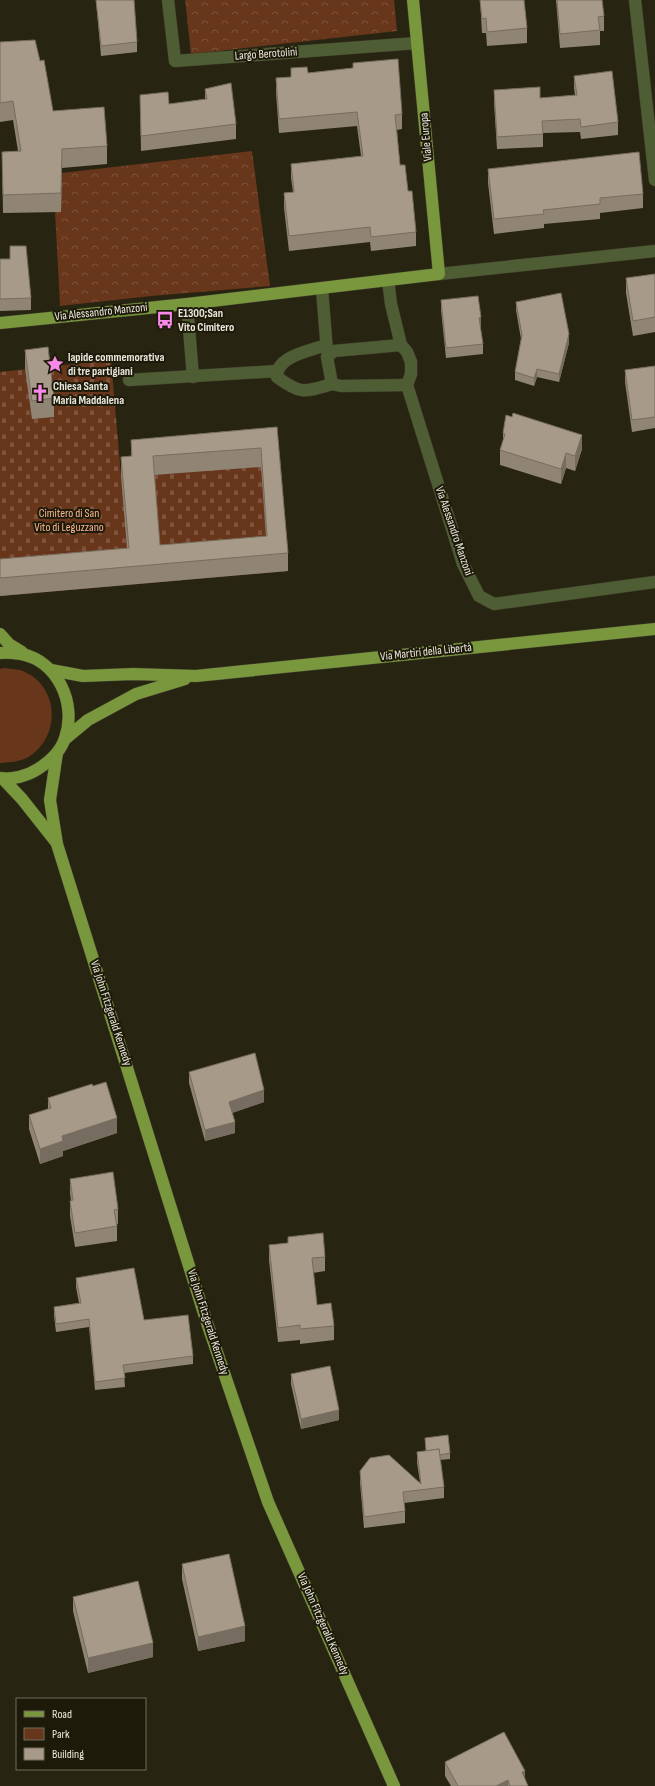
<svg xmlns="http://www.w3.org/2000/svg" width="655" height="1786" font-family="'Sofia Sans Condensed',sans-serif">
  <defs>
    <pattern id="forest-crowns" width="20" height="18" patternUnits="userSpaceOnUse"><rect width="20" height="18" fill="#68361a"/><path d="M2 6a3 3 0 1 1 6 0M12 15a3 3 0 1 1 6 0" fill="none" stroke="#7e533b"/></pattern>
    <pattern id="cemetery-stones" width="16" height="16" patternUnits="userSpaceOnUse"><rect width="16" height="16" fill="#68361a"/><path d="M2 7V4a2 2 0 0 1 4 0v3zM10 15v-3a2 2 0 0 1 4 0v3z" fill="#7e533b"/></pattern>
  </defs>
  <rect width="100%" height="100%" fill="#272412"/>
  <path fill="#68361a" d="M4,668C9,669 15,669 20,670C59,683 62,735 30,756C21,762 10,762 0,763V669Z"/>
  <g fill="url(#forest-crowns)">
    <polygon points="185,0 394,0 397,31 191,54"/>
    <polygon points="252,151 270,286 151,296 60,306 53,174"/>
  </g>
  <polygon fill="url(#cemetery-stones)" points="111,360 121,476 277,446 288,571 0,596 0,372"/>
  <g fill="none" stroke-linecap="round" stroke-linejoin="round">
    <g stroke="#423f2e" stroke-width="13">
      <g id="minor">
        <polyline points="168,0 175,61 417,43"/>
        <polyline points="635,0 655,180"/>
        <polyline points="439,274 655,251"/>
        <polyline points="388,280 391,304 401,345 407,352 411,362 411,374 407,385 463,564 479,596 494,604 655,582"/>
        <polyline points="322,289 327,351"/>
        <polyline points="187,304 193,377"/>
        <path d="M326,345C310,351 276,356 277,377C301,395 305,392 332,384"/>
        <polyline points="401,345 334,351 327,357 332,384 341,386 407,385"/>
        <polyline points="129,380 277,371"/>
      </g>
    </g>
    <g stroke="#423f2e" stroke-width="13">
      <g id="major">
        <polyline points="0,323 187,304 439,274 413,0"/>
        <polyline points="0,634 9,644 22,652"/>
        <path d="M0,653C7,652 14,653 21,654C58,661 77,704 65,738C61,751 49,762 38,769C27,776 12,780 0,778"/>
        <polyline points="51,670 83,676 133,674 196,676 655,629"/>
        <polyline points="65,739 88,720 136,694 185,679"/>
        <polyline points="57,753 50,800 57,844 205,1317 268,1502 394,1786"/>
        <polyline points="3,779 22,799 56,842"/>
      </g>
    </g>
    <use href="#minor" stroke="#4f5d34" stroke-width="12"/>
    <use href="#major" stroke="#79973d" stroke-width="12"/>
  </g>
  <g fill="#908475" fill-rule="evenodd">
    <polygon points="96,0 134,0 137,42 137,52 101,56"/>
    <polygon points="480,0 524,0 527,28 527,43 487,46 486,33 482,33"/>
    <polygon points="556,0 602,0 604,16 604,31 600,31 600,45 560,48"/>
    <polygon points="0,42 40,61 53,111 107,146 107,164 62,168 61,212 3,213 2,152 18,151 13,120 0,122"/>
    <polygon points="353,63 402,114 402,129 397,130 400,165 408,191 416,232 416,246 371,251 370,242 289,251 284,208 284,193 293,192 291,178 291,164 361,156 357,126 279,133 276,93 276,78 291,77 291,68 308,73 353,68"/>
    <polygon points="574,76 618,122 618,135 581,139 580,132 543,133 543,147 497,149 494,103 494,90 540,98 575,95 574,88"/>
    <polygon points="205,89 236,124 236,139 141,151 140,95 169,104 205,99"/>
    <polygon points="488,169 643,194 643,208 600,213 600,219 544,224 544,228 494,234 488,183"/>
    <polygon points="0,259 31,298 31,310 0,311"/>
    <polygon points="655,274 655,332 633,336 626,293 626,278"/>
    <polygon points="441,300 481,327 480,328 483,344 483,354 446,358 441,310"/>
    <polygon points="516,302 569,343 559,382 537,377 534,386 515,380 515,372 521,339 516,310"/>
    <polygon points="25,350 54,398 54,417 32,419 25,368"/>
    <polygon points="655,366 655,428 632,432 625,382 625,370"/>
    <path d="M277,427L288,553V571L0,596V559L127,548L121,476V457L131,456V440ZM261,467L266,537L160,545L154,475Z"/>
    <polygon points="503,433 582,449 575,471 566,468 561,484 500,465 500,450 503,443"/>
    <polygon points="189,1072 264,1102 232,1113 235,1133 205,1141 189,1083"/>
    <polygon points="93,1086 117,1133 63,1151 63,1156 40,1164 29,1129 29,1115 48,1109 48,1098"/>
    <polygon points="70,1179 118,1209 118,1224 117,1224 117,1241 75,1247 70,1216 70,1201 71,1201 70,1193"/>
    <polygon points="288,1237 325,1257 325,1271 313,1273 317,1305 334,1326 334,1340 300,1344 300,1340 278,1342 269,1260 269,1245 288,1243"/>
    <polygon points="76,1278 144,1320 193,1356 193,1364 124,1373 125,1387 95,1390 89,1327 56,1332 54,1316 54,1307 79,1303 76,1287"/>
    <polygon points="291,1374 339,1420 301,1429 291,1384"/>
    <polygon points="425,1438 450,1453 450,1459 440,1460 444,1487 444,1498 404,1503 405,1511 405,1523 364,1528 360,1483 360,1471 420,1482 417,1463 417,1452 426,1451"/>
    <polygon points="182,1564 245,1641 198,1651 182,1579"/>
    <polygon points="73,1597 153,1657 88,1673 73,1611"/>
    <polygon points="445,1762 525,1778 528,1786 451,1786 445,1776"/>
  </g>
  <g fill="#766c5f">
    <polygon points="62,149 62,168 61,212 61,193"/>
    <polygon points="481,317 481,327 479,328 479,318"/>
    <polygon points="569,334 569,343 559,382 559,374"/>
    <polygon points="537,369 537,377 534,386 534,378"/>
    <polygon points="582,435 582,449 575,471 575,456"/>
    <polygon points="566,453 566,468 561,484 561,469"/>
    <polygon points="264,1090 264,1102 229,1114 229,1102"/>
    <polygon points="117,1118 117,1133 63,1151 63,1156 40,1164 40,1149 62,1136"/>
    <polygon points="235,1122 235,1133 205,1141 205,1130"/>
    <polygon points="339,1410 339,1420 301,1429 301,1419"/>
    <polygon points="245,1626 245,1641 198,1651 198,1637"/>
    <polygon points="153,1643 153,1657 88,1673 88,1658"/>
    <polygon points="525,1771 525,1785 522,1772"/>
    <polygon points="508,1780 508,1786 496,1786"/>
  </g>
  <g fill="#a89a88" stroke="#766c5f" fill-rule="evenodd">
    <polygon points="96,0 134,0 137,42 101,46"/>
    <polygon points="480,0 524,0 527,28 487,32 486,18 482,19"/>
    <polygon points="557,0 602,0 604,16 598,17 600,30 560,34"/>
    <polygon points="35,40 40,61 44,60 53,111 104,107 107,146 62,149 61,193 3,195 2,152 21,151 13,101 0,103 0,42"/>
    <polygon points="398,59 402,114 395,115 400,165 405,165 408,191 412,191 416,232 371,237 370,227 289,236 284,193 294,192 291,164 363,156 357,112 279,119 276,78 291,77 291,68 307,67 308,73 353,68 353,63"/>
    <polygon points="612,71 618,122 581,127 580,119 542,121 543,134 497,137 494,90 540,87 540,98 577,95 574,76"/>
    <polygon points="231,83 236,124 141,136 140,95 168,92 169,104 207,99 205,89"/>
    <polygon points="639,152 643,194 600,198 600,204 543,210 544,214 494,219 488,169"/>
    <polygon points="10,246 26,246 31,298 0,299 0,259 10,259"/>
    <polygon points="655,274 655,317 633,321 626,278"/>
    <polygon points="561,293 569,334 559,374 537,369 534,378 515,372 522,335 516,302"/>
    <polygon points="478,296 481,317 479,318 483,344 446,348 441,300"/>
    <polygon points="48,347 54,398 32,401 25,350"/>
    <polygon points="655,366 655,417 632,420 625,370"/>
    <polygon points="513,413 582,435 575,456 566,453 561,469 500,450 505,434 503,433 506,415 512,417"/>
    <path d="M277,427L288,553L0,578V559L129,548L121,457L132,456L131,440ZM261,448L267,536L160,545L153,456Z"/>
    <polygon points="255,1053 264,1090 229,1102 235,1122 205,1130 189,1072"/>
    <polygon points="106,1082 117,1118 62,1136 63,1141 40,1149 29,1115 51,1108 48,1098 92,1084 93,1086"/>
    <polygon points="113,1172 118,1209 114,1210 117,1226 75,1233 70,1201 73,1200 70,1179"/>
    <polygon points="323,1233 325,1257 312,1258 317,1305 331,1303 334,1326 300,1329 300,1325 278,1328 269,1245 288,1243 288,1237"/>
    <polygon points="134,1268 144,1320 188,1315 193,1356 123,1365 125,1378 95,1382 89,1319 56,1324 54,1307 81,1303 76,1278"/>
    <polygon points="330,1366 339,1410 301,1419 291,1374"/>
    <polygon points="448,1435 450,1453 440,1455 439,1449 426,1451 425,1438"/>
    <polygon points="439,1449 444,1487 403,1492 405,1511 364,1517 360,1471 370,1458 389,1455 421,1484 417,1452"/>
    <polygon points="229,1554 245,1626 198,1637 182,1564"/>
    <polygon points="138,1581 153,1643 88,1658 73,1597"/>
    <polygon points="504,1732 525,1771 522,1772 528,1786 510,1786 508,1780 496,1786 458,1786 445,1762"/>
  </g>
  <defs>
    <g id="bus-bare" transform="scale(1.38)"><path d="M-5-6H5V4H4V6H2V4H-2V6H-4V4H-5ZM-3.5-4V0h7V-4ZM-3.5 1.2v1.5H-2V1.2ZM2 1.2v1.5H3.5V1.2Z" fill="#f988e9" stroke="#1d1a09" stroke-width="2.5" paint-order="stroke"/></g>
    <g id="sight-bare" transform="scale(1.38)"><path d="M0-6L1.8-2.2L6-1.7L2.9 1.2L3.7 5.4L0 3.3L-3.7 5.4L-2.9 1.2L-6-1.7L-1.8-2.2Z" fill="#f988e9" stroke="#1d1a09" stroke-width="2.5" paint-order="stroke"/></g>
    <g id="church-bare" transform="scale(1.38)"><path d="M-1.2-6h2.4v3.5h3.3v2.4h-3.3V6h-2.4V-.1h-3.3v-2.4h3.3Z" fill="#f988e9" stroke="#1d1a09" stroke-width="2.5" paint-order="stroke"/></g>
  </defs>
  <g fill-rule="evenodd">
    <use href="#bus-bare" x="165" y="320"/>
    <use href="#sight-bare" x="55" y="364"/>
    <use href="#church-bare" x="40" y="393"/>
  </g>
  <g text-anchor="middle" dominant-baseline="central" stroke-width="4" stroke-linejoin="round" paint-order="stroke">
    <g font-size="12" fill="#eae8dd" stroke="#1d1a09">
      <text transform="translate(266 54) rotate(-4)">Largo Berotolini</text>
      <text transform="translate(426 137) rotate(-95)">Viale Europa</text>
      <text transform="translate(101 312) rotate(-6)">Via Alessandro Manzoni</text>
      <text transform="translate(454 531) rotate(71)">Via Alessandro Manzoni</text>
      <text transform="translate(426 652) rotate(-6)">Via Martiri della Libertà</text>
      <text transform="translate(111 1013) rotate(72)">Via John Fitzgerald Kennedy</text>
      <text transform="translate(208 1322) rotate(72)">Via John Fitzgerald Kennedy</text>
      <text transform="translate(323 1624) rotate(66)">Via John Fitzgerald Kennedy</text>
    </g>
    <g font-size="12" font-weight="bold" fill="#eae8dd" stroke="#1d1a09" text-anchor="start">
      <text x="178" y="313">E1300;San<tspan x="178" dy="14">Vito Cimitero</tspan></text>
      <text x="68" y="357">lapide commemorativa<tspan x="68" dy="14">di tre partigiani</tspan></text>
      <text x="53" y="386">Chiesa Santa<tspan x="53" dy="14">Maria Maddalena</tspan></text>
    </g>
    <g font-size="12" fill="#f8b592" stroke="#1d1a09">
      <text x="69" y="513">Cimitero di San<tspan x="69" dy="14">Vito di Leguzzano</tspan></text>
    </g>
  </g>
  <rect x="16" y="1698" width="130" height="72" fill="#1d1a09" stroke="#6f6c5e"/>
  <rect x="24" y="1711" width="20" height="6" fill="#79973d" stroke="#6f6c5e"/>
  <text x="52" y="1718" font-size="12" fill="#eae8dd">Road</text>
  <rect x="24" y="1728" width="20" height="12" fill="#68361a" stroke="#6f6c5e"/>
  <text x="52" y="1738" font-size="12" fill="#eae8dd">Park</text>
  <rect x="24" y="1748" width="20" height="12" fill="#a89a88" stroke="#6f6c5e"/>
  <text x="52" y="1758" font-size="12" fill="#eae8dd">Building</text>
</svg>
